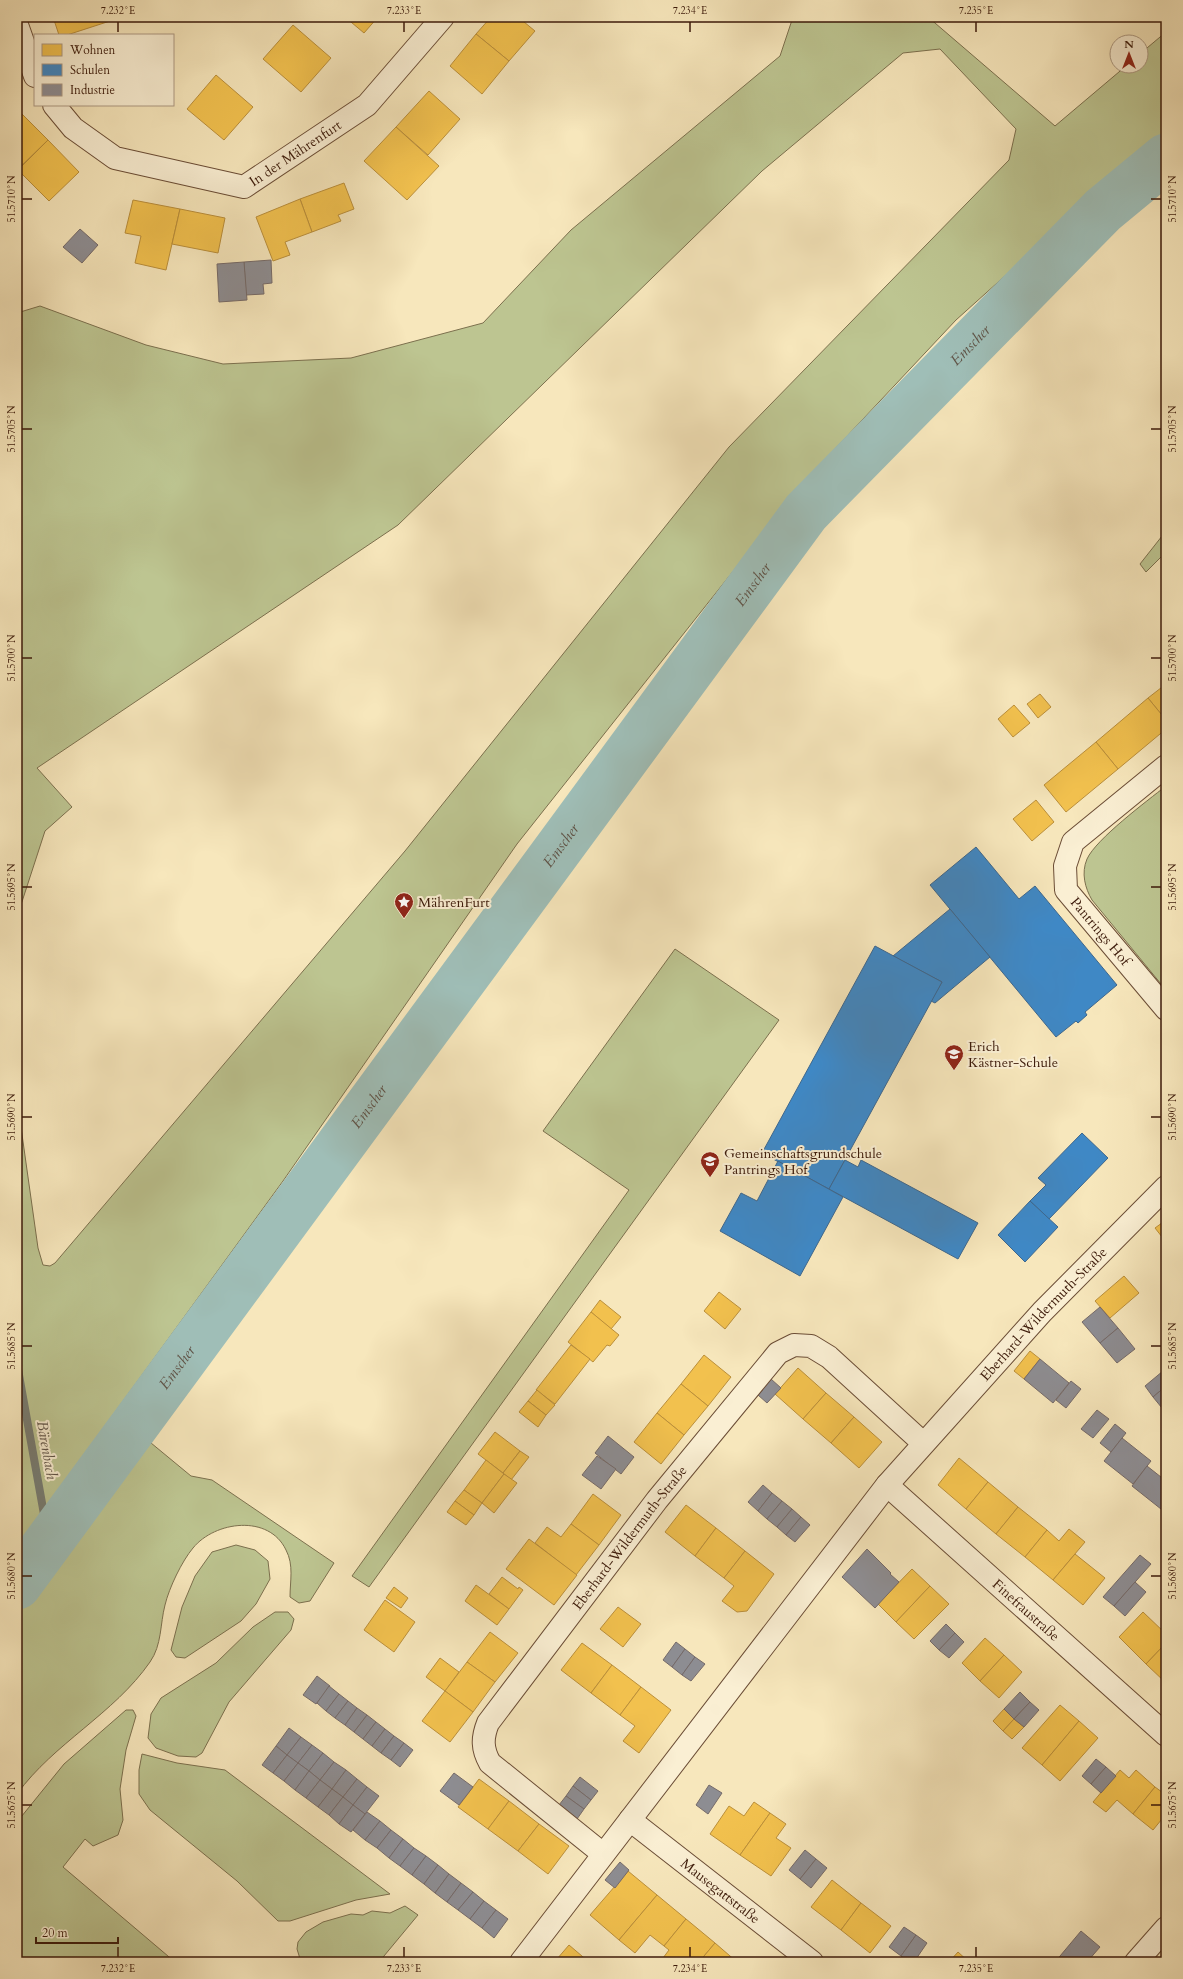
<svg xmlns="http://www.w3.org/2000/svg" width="1183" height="1979" font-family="Cardo,serif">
  <rect width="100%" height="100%" fill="#f7e7bc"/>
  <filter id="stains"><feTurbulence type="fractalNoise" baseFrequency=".005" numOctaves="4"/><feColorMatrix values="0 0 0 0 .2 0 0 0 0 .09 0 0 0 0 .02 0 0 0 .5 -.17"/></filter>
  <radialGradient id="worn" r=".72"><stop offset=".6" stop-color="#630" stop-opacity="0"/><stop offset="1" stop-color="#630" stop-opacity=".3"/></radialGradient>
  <g fill="#bdc591" stroke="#7c704e">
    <polygon points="793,17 928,17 1055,126 1126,66 1141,66 1141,53 1166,32 1166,135 1116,176 956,320 803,483 517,844 283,1181 17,1547 17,1099 38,1248 43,1265 50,1266 55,1263 405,851 729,447 1009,160 1016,129 940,49 903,53 762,171 398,525 37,768 72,807 45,831 17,917 17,313 40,306 146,345 223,364 351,358 483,323 571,230 780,56"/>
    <polygon points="1166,531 1166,552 1146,572 1140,564"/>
    <path d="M1166,786V990L1092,900C1085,888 1081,873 1087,859C1096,839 1147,801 1166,786Z"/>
    <polygon points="675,949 779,1020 369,1587 352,1576 629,1190 543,1131"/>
    <path d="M145,1438L191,1476L212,1480L334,1563L310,1601L299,1603L290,1597C290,1581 294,1565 286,1550C269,1514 215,1521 193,1548C182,1561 169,1588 165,1605C160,1624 162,1645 150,1662C114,1714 54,1743 17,1794V1614Z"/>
    <polygon points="236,1545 255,1550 268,1561 270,1579 256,1604 241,1621 185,1658 176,1657 171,1650 182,1607 195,1576 212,1552"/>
    <polygon points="275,1612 288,1612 294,1619 291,1630 229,1702 202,1753 196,1757 178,1756 156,1748 148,1738 151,1714 161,1698 216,1663 253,1627"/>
    <polygon points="126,1710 133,1710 136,1716 126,1750 120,1789 123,1820 118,1835 93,1846 85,1839 63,1867 175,1962 17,1962 17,1822 64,1764"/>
    <polygon points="142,1754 177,1763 225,1770 390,1894 356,1900 290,1921 278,1921 237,1881 150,1810 139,1794 139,1770"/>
    <polygon points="405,1906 418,1915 379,1962 301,1962 297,1949 298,1942 306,1932 323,1922 351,1914 363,1915 372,1911 390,1913"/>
  </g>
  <g fill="#f2c14e" stroke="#bb8f3a">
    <polygon points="53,17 109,17 110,21 67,35 59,35"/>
    <polygon points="345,17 378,17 364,33"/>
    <polygon points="491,17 518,17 535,31 509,61 476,34"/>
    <polygon points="293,25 331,58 301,92 263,59"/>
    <polygon points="476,34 509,61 482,94 450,66"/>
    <polygon points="216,75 253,107 224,140 187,109"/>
    <polygon points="429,91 460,119 428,155 396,127"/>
    <polygon points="18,110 48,140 17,170 17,111"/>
    <polygon points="396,127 439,166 407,200 364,161"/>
    <polygon points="48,140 79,172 49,201 18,170"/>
    <polygon points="344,183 354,209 338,215 341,221 312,232 300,199"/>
    <polygon points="300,199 312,232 285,242 290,255 273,261 256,217"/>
    <polygon points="133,200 180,209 166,270 135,263 141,236 125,233"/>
    <polygon points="180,209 225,218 218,253 172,244"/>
    <polygon points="1166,684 1166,720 1148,698"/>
    <polygon points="1040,694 1051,707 1038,718 1027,704"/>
    <polygon points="1148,698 1166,720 1166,729 1118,769 1096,742"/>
    <polygon points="1014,705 1030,723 1013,737 998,719"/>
    <polygon points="1096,742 1118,769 1066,812 1044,785"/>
    <polygon points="1036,800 1054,822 1032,841 1013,819"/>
    <polygon points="1166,1220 1166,1242 1155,1228"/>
    <polygon points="1124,1276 1139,1293 1110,1318 1095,1301"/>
    <polygon points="719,1292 741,1309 725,1329 704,1311"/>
    <polygon points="600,1300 621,1317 611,1329 591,1312"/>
    <polygon points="591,1312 619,1335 610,1346 607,1345 593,1362 568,1342"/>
    <polygon points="571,1345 590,1359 555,1404 536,1390"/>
    <polygon points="1030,1351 1040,1359 1024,1379 1014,1371"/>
    <polygon points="704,1355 731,1377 708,1406 681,1384"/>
    <polygon points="798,1368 826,1393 803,1419 775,1394"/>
    <polygon points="681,1384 708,1406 684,1435 657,1413"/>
    <polygon points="537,1390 555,1405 546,1415 528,1401"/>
    <polygon points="826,1393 854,1417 831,1443 803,1419"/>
    <polygon points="528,1401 546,1415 538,1427 519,1412"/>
    <polygon points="657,1413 684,1435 661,1464 634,1442"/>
    <polygon points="854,1417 882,1442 859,1468 831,1443"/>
    <polygon points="495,1432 520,1451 503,1473 478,1454"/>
    <polygon points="520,1451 529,1457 511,1480 503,1473"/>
    <polygon points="959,1458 988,1482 966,1509 938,1485"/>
    <polygon points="486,1460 504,1474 482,1503 464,1490"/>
    <polygon points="504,1474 517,1483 494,1513 482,1503"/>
    <polygon points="988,1482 1018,1507 996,1534 966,1509"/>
    <polygon points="464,1490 482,1503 474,1515 455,1501"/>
    <polygon points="593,1494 621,1515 599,1545 571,1524"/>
    <polygon points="455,1501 474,1515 466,1525 447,1512"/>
    <polygon points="686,1505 716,1528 695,1556 665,1532"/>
    <polygon points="1018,1507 1047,1530 1025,1557 996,1534"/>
    <polygon points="571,1524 599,1545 576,1575 535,1543 547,1527 561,1537"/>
    <polygon points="716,1528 745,1551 724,1578 695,1556"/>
    <polygon points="1069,1529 1085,1542 1053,1580 1025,1557 1047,1530 1059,1541"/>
    <polygon points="529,1539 577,1575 554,1605 506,1569"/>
    <polygon points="745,1551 774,1574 747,1611 737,1612 722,1601 734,1586 724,1578"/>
    <polygon points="1075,1554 1105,1578 1083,1605 1053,1580"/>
    <polygon points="912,1569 930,1586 896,1622 878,1604"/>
    <polygon points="502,1577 518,1589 519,1587 523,1590 509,1609 489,1594"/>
    <polygon points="476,1585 509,1609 497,1625 465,1601"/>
    <polygon points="930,1586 949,1604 914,1639 896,1622"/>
    <polygon points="394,1587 408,1598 401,1608 386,1598"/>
    <polygon points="385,1600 415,1622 394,1652 364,1630"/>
    <polygon points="618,1607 641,1624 623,1647 600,1629"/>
    <polygon points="1143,1612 1166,1634 1166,1643 1146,1664 1119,1637"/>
    <polygon points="490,1632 518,1653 495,1682 467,1662"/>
    <polygon points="985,1638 1004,1655 980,1681 962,1663"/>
    <polygon points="582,1643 612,1665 591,1693 561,1670"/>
    <polygon points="1166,1643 1166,1683 1146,1664"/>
    <polygon points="1004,1655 1022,1672 999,1698 980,1681"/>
    <polygon points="440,1658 459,1672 445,1691 426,1677"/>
    <polygon points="467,1662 495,1682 473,1712 445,1691"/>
    <polygon points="612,1665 641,1687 620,1715 591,1693"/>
    <polygon points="641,1687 671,1710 639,1753 623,1741 635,1726 620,1715"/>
    <polygon points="445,1691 473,1712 450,1742 422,1721"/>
    <polygon points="1060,1705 1079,1721 1042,1765 1022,1748"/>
    <polygon points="1004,1709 1014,1719 1003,1731 993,1721"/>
    <polygon points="1014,1719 1024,1727 1012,1739 1003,1731"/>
    <polygon points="1079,1721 1098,1738 1060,1781 1042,1765"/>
    <polygon points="1120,1770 1129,1778 1136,1770 1155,1787 1133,1814 1117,1800 1106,1812 1093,1802"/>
    <polygon points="479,1779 509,1801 488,1829 458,1807"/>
    <polygon points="1155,1787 1166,1795 1166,1814 1153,1830 1133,1814"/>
    <polygon points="509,1801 539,1824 518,1851 488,1829"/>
    <polygon points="754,1802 770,1813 740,1855 710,1834 729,1806 744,1816"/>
    <polygon points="770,1813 786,1824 776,1838 791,1848 771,1876 740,1855"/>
    <polygon points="539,1824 569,1846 548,1874 518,1851"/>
    <polygon points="628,1871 657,1895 619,1940 590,1915"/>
    <polygon points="832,1880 861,1903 841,1930 811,1907"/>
    <polygon points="657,1895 686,1919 664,1946 650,1935 635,1953 619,1940"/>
    <polygon points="861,1903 891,1926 870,1953 841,1930"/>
    <polygon points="686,1919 715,1943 699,1962 660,1962 669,1950 664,1946"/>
    <polygon points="715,1943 737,1962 699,1962"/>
    <polygon points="569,1945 589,1962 560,1962 557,1959"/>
    <polygon points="958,1952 969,1962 949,1962"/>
  </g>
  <g fill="#3f88c5" stroke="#3e678d">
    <polygon points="976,847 1019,899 1035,886 1117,985 1085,1012 1087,1015 1078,1023 1076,1021 1056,1037 930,885"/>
    <polygon points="950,909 990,957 935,1003 931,1001 942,982 893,956"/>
    <polygon points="875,946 942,982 829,1189 762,1153"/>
    <polygon points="1082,1133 1108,1158 1049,1219 1030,1201 1046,1185 1038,1178"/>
    <polygon points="845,1160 858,1167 861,1160 978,1223 958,1259 829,1189"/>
    <polygon points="778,1161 843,1197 800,1276 720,1231 741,1193 757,1201"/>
    <polygon points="1030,1201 1058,1227 1025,1262 998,1235"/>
  </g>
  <g fill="#8d8d92" stroke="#756a69">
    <polygon points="80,229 98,245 82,263 63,247"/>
    <polygon points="271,260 272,283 263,284 264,294 246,295 244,262"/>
    <polygon points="244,262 247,300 219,302 217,264"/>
    <polygon points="1100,1307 1118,1328 1100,1343 1082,1322"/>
    <polygon points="1118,1328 1135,1349 1117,1363 1100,1343"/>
    <polygon points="1040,1359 1069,1383 1053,1403 1024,1379"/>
    <polygon points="1163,1371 1166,1375 1166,1386 1153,1397 1145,1386"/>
    <polygon points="771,1379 781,1388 767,1403 758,1395"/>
    <polygon points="1071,1381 1081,1389 1066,1408 1056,1400"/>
    <polygon points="1166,1386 1166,1405 1162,1408 1153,1397"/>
    <polygon points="1097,1410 1109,1419 1093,1438 1081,1429"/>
    <polygon points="1115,1424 1126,1433 1111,1452 1100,1443"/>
    <polygon points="608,1436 634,1457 621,1474 595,1453"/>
    <polygon points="1122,1438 1151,1461 1133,1484 1104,1461"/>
    <polygon points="597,1456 616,1469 601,1489 582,1475"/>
    <polygon points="1147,1466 1166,1481 1166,1513 1132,1486"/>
    <polygon points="763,1485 772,1493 758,1511 748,1502"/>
    <polygon points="772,1493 782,1501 767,1519 758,1511"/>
    <polygon points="782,1501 792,1509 777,1527 767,1519"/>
    <polygon points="792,1509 801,1517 786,1535 777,1527"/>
    <polygon points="801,1517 810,1525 795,1542 786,1535"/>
    <polygon points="867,1549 891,1573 890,1574 899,1582 875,1608 842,1577"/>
    <polygon points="1140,1555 1151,1564 1114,1606 1103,1597"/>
    <polygon points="1135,1582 1146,1592 1125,1616 1114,1606"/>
    <polygon points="946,1624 955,1633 939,1650 930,1641"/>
    <polygon points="955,1633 964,1642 949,1658 939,1650"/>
    <polygon points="676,1642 685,1649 672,1667 663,1660"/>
    <polygon points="685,1649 695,1657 682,1675 672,1667"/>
    <polygon points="695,1657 705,1664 691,1681 682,1675"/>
    <polygon points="317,1676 330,1686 316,1704 303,1695"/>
    <polygon points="329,1686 339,1694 326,1711 317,1703"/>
    <polygon points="1020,1692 1030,1702 1014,1719 1004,1709"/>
    <polygon points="339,1694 348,1701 335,1718 326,1711"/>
    <polygon points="348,1701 357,1708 345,1725 335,1718"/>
    <polygon points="1030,1702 1039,1710 1024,1727 1014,1719"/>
    <polygon points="357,1708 367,1715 354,1732 345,1725"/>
    <polygon points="367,1715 376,1722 363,1739 354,1732"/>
    <polygon points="376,1722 385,1729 372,1746 363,1739"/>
    <polygon points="289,1728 301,1737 287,1755 276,1746"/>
    <polygon points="385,1729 394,1736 381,1753 372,1746"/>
    <polygon points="394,1736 404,1743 391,1760 381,1753"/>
    <polygon points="301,1737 312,1745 298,1763 287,1755"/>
    <polygon points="404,1743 413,1750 400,1767 391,1760"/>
    <polygon points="312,1745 323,1753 309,1771 298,1763"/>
    <polygon points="276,1746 287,1755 273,1773 262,1765"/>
    <polygon points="323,1753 334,1762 320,1780 309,1771"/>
    <polygon points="287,1755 298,1763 284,1781 273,1773"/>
    <polygon points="1096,1759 1106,1767 1091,1784 1082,1776"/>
    <polygon points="334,1762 346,1770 332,1789 320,1780"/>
    <polygon points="298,1763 309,1771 295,1790 284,1781"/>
    <polygon points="1106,1767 1116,1776 1101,1793 1091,1784"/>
    <polygon points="346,1770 357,1779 343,1797 332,1789"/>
    <polygon points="309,1771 320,1780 306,1798 295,1790"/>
    <polygon points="454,1773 473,1787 459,1805 440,1791"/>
    <polygon points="580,1777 598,1791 591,1800 573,1786"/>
    <polygon points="357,1779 367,1787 353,1805 343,1797"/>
    <polygon points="320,1780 332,1789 318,1807 306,1798"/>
    <polygon points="709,1785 722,1793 708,1814 696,1805"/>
    <polygon points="573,1786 591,1800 584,1809 566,1796"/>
    <polygon points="367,1787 379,1796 365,1814 353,1805"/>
    <polygon points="332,1789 343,1797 329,1815 318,1807"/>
    <polygon points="566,1796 584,1809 577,1819 559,1805"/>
    <polygon points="343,1797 353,1805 339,1824 329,1815"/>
    <polygon points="353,1805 365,1814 351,1832 339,1824"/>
    <polygon points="367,1812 380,1821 365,1840 353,1830"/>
    <polygon points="380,1821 391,1830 377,1848 365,1840"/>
    <polygon points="391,1830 403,1839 389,1858 377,1848"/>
    <polygon points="403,1839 414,1848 400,1866 389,1858"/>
    <polygon points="414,1848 426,1856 412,1875 400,1866"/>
    <polygon points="805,1850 816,1859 800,1879 789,1870"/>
    <polygon points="426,1856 438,1865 424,1884 412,1875"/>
    <polygon points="816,1859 827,1868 811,1888 800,1879"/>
    <polygon points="620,1862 629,1870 615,1888 605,1880"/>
    <polygon points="438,1865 449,1874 435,1893 424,1884"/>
    <polygon points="449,1874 461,1883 447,1902 435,1893"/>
    <polygon points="461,1883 473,1892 458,1910 447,1902"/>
    <polygon points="473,1892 484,1901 470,1919 458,1910"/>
    <polygon points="484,1901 496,1910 482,1928 470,1919"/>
    <polygon points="496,1910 508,1919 494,1938 482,1928"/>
    <polygon points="904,1927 916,1935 901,1956 889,1947"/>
    <polygon points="1081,1931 1100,1947 1087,1962 1055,1962"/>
    <polygon points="916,1935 927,1943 914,1962 909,1962 901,1956"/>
  </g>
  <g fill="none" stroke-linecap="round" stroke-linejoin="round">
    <polyline stroke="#777c72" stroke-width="8" points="17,1364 49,1542"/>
    <path stroke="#9fbeb7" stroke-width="49" id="s1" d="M17,1585L806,512L1103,210L1166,158"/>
    <g stroke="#6b4d36" stroke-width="24">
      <g id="minor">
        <polyline points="17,25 35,76"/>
        <path id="s2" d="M54,105L73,128L115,158L244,187L367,105L443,17"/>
        <path id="s3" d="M1166,766L1073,842L1065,866L1066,890L1166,1009"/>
        <path id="s4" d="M887,1485L1166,1735"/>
        <path id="s5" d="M630,1820L812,1962"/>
        <path id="s6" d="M603,1854L490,1763C482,1749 482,1738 488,1723L657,1500L778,1353L794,1345L811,1346L829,1357L923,1443"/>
        <path id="s7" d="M521,1962L887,1485L1042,1312L1166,1187"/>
        <polyline points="1136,1962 1166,1928"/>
      </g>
    </g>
    <use href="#minor" stroke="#faefd3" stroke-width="22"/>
  </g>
  <path fill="none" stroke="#3c1a0a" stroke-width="1.5" d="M118,22V32M404,22V32M690,22V32M976,22V32M22,199H32M1151,199H1161M22,429H32M1151,429H1161M22,658H32M1151,658H1161M22,887H32M1151,887H1161M22,1117H32M1151,1117H1161M22,1346H32M1151,1346H1161M22,1576H32M1151,1576H1161M22,1805H32M1151,1805H1161M118,1947V1957M404,1947V1957M690,1947V1957M976,1947V1957"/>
  <defs>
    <g id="sight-pin" transform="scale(1)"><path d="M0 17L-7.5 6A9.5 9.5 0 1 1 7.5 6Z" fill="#8f2418" stroke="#faefd3"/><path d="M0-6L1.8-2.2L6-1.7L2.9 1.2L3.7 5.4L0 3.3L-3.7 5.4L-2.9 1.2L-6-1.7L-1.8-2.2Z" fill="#fff"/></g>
    <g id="school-pin" transform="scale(1)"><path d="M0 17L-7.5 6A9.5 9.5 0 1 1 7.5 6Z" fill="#8f2418" stroke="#faefd3"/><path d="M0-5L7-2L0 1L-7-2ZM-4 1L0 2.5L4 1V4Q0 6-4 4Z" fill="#fff"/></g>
  </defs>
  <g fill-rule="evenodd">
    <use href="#sight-pin" x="404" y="902"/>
    <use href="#school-pin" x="954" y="1054"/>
    <use href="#school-pin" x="710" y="1161"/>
  </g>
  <g text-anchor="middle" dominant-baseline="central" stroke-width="4" stroke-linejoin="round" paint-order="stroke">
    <g font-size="14" fill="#3c1a0a" stroke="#faefd3">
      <text stroke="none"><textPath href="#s2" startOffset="275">In der Mährenfurt</textPath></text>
      <text stroke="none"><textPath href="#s3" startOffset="223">Pantrings Hof</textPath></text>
      <text stroke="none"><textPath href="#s7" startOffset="833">Eberhard-Wildermuth-Straße</textPath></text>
      <text stroke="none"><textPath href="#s6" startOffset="420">Eberhard-Wildermuth-Straße</textPath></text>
      <text stroke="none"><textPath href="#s4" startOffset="187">Finefraustraße</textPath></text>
      <text stroke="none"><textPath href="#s5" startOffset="115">Mausegattstraße</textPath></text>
    </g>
    <g font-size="14" fill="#3c1a0a" stroke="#faefd3" text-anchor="start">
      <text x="418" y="902">MährenFurt</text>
      <text x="968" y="1046">Erich<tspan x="968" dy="16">Kästner-Schule</tspan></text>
      <text x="724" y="1153">Gemeinschaftsgrundschule<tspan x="724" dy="16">Pantrings Hof</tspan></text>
    </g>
    <g font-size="15" font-style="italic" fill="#5f5347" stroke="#faefd3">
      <text stroke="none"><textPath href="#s1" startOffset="1566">Emscher</textPath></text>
      <text stroke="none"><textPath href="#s1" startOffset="1242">Emscher</textPath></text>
      <text stroke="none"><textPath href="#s1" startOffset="918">Emscher</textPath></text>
      <text stroke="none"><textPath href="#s1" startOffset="594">Emscher</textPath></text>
      <text stroke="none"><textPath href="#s1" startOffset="270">Emscher</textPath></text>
      <text transform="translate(47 1450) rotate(80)">Bärenbach</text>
    </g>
  </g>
  <rect width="1183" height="1979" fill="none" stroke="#f7e7bc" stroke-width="44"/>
  <rect x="34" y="34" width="140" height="72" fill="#faefd3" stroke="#ae9a83"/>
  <rect x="42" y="44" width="20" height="12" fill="#f2c14e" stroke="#ae9a83"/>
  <text x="70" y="54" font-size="12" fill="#3c1a0a">Wohnen</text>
  <rect x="42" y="64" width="20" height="12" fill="#3f88c5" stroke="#ae9a83"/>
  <text x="70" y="74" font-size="12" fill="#3c1a0a">Schulen</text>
  <rect x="42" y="84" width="20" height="12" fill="#8d8d92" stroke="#ae9a83"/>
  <text x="70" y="94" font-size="12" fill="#3c1a0a">Industrie</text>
  <g transform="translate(1129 54)"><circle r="19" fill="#faefd3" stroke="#ae9a83"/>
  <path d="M0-3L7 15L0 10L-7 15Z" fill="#8f2418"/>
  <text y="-6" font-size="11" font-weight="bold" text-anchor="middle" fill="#3c1a0a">N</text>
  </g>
  <path d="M36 1937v6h82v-6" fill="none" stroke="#3c1a0a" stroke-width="2"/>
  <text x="42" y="1937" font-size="12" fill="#3c1a0a" stroke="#faefd3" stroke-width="3" paint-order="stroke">20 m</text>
  <rect x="22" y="22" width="1139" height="1935" fill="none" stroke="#3c1a0a" stroke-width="1.5"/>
  <g font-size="10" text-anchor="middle" fill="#3c1a0a">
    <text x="118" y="14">7.232°E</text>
    <text x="404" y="14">7.233°E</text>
    <text x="690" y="14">7.234°E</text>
    <text x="976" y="14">7.235°E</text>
    <text transform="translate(11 199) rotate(-90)" y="4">51.5710°N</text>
    <text transform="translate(1172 199) rotate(-90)" y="4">51.5710°N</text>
    <text transform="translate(11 429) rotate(-90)" y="4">51.5705°N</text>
    <text transform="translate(1172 429) rotate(-90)" y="4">51.5705°N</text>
    <text transform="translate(11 658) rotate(-90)" y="4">51.5700°N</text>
    <text transform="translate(1172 658) rotate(-90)" y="4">51.5700°N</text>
    <text transform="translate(11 887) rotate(-90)" y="4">51.5695°N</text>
    <text transform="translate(1172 887) rotate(-90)" y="4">51.5695°N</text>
    <text transform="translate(11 1117) rotate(-90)" y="4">51.5690°N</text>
    <text transform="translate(1172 1117) rotate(-90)" y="4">51.5690°N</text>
    <text transform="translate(11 1346) rotate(-90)" y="4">51.5685°N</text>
    <text transform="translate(1172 1346) rotate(-90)" y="4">51.5685°N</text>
    <text transform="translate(11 1576) rotate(-90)" y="4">51.5680°N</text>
    <text transform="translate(1172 1576) rotate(-90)" y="4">51.5680°N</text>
    <text transform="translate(11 1805) rotate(-90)" y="4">51.5675°N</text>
    <text transform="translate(1172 1805) rotate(-90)" y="4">51.5675°N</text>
    <text x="118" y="1972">7.232°E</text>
    <text x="404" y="1972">7.233°E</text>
    <text x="690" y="1972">7.234°E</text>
    <text x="976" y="1972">7.235°E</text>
  </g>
  <rect width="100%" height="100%" filter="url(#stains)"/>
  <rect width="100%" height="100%" fill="url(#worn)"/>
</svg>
